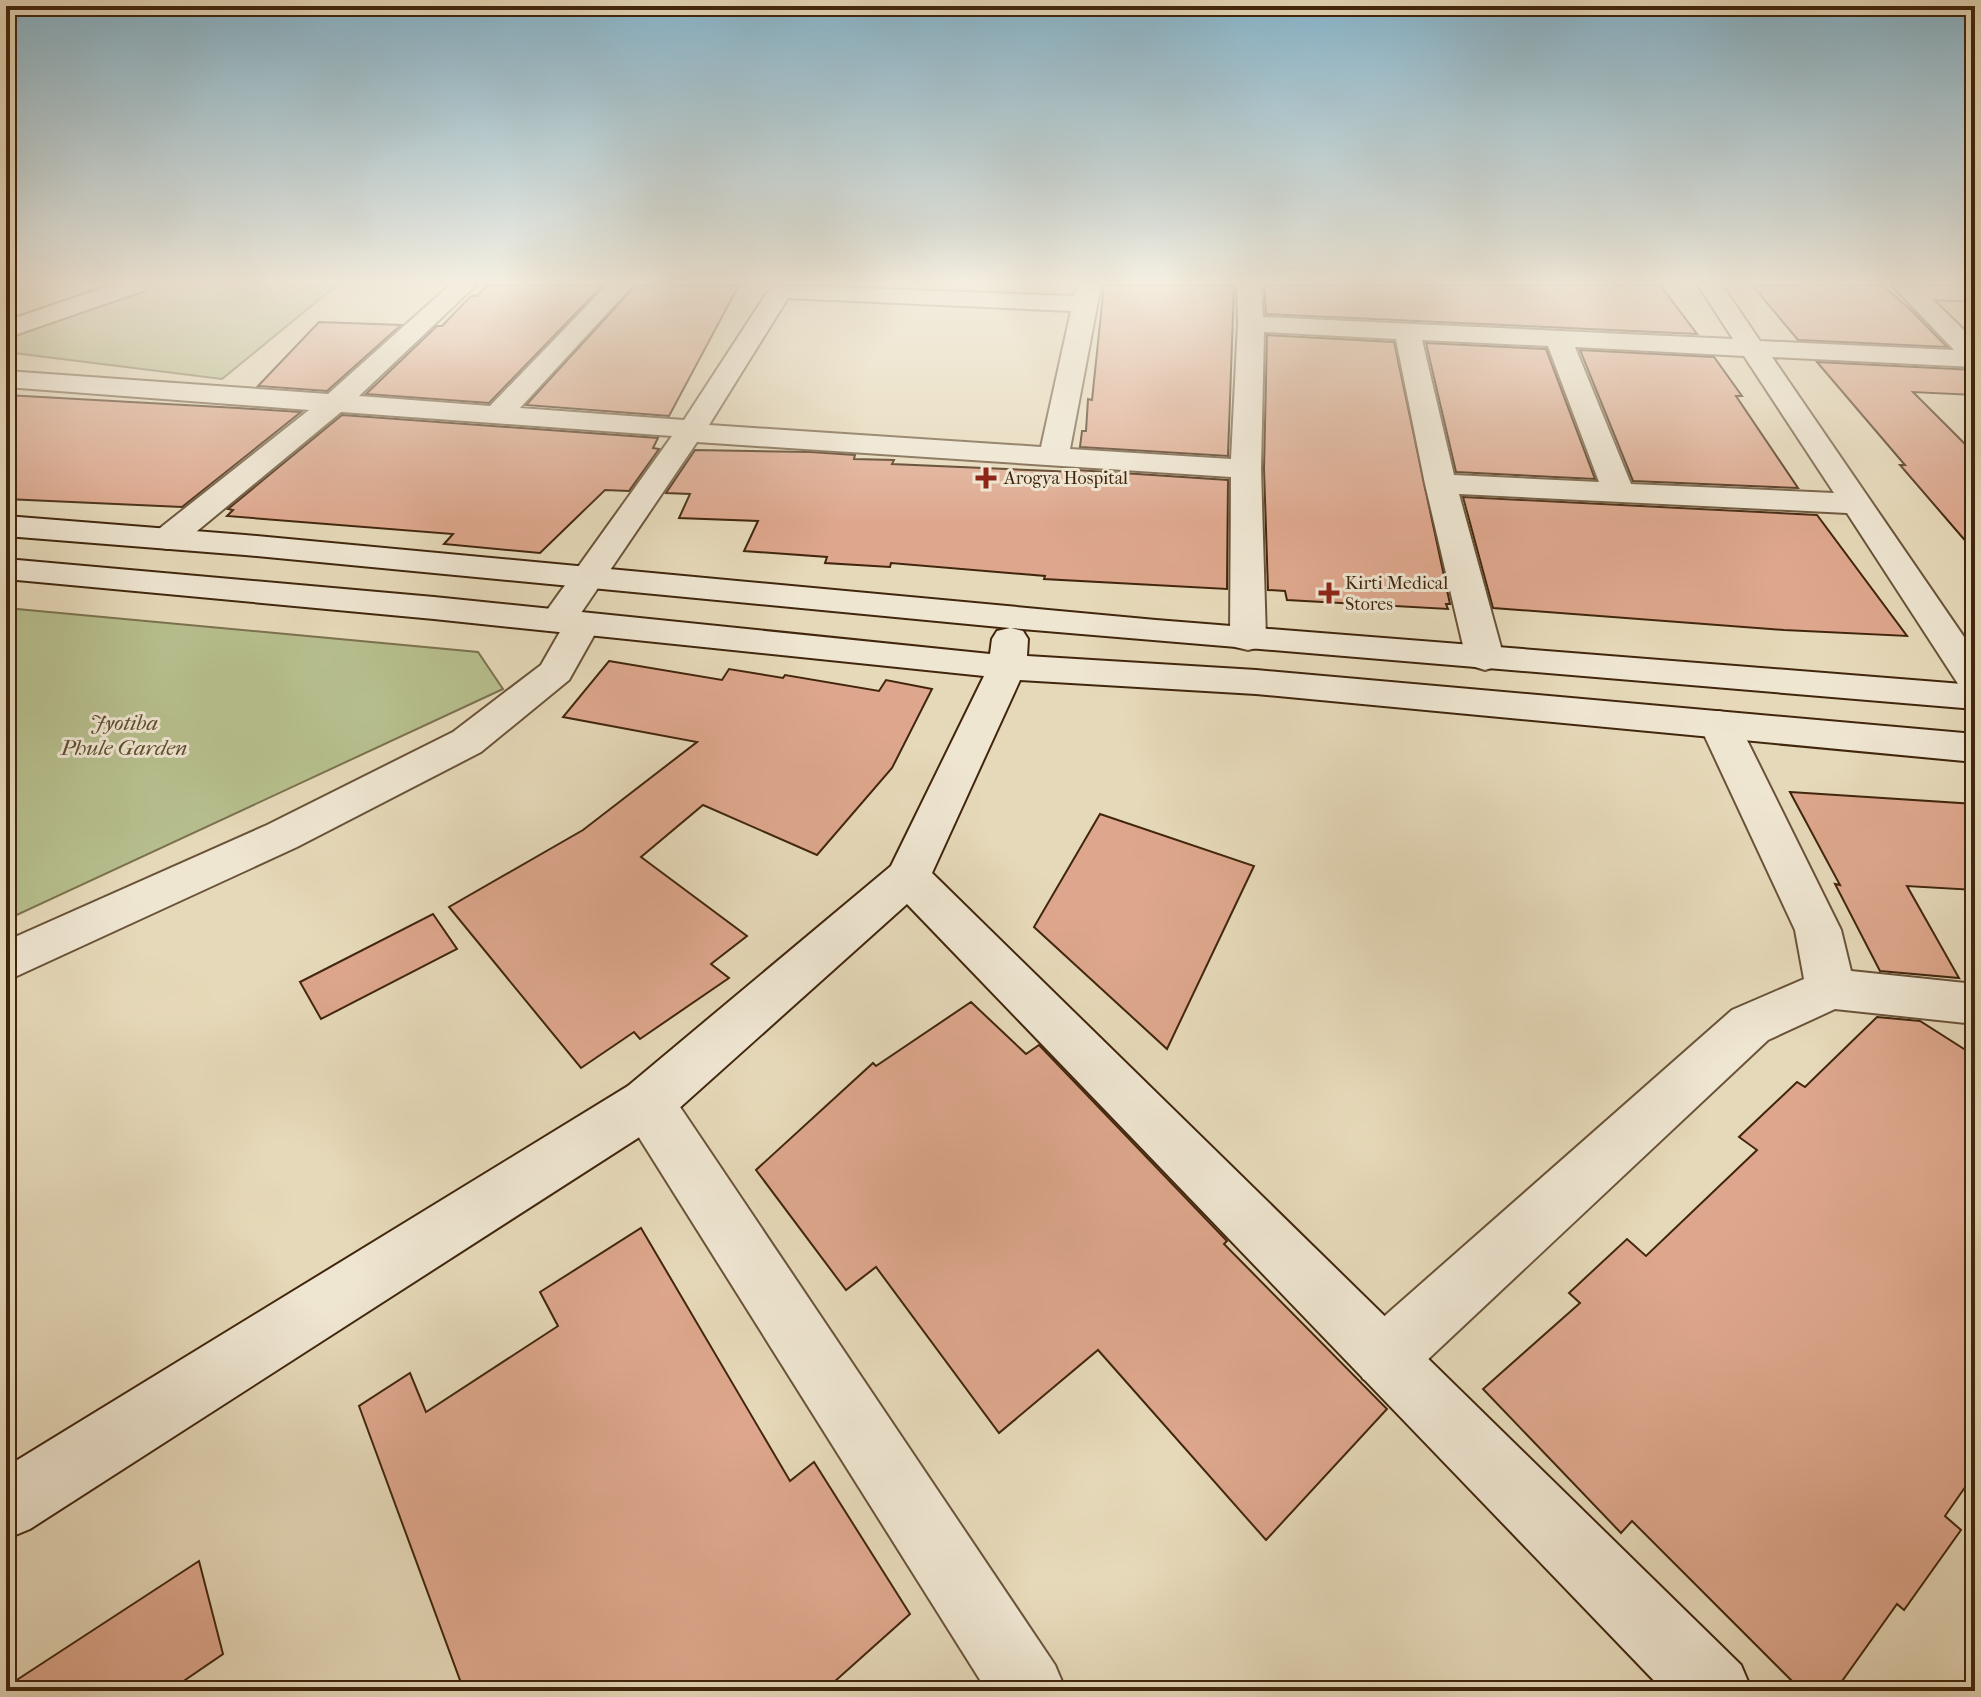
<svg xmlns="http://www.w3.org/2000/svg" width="1981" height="1697" font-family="'IM FELL French Canon',serif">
  <rect width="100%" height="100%" fill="#e6d9b9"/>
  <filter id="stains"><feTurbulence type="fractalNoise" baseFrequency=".0025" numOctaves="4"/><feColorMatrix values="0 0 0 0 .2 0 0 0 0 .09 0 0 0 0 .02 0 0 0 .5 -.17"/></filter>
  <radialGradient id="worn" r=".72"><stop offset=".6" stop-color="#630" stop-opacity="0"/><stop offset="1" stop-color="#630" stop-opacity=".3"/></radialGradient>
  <g fill="#b7bf8e" stroke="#7c724e" stroke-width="2">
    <polygon points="146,285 337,285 222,379 6,352 6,340"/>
    <polygon points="6,608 478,652 503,689 6,920"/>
  </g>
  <g fill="#dea78d" stroke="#41260d" stroke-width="2">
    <polygon points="487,285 603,285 489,403 366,394 437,326 442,326 471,296 477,296"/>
    <polygon points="636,285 739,285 669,416 526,405"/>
    <polygon points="1104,285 1234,285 1228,456 1080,447 1082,431 1086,431 1088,399 1092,400"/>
    <polygon points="1264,285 1660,285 1697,334 1266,314"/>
    <polygon points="1752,285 1882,285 1910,309 1947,347 1798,340"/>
    <polygon points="319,322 401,325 327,391 258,386"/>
    <polygon points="1267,335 1394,342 1450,604 1446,604 1448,609 1287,600 1285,591 1268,590 1264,469"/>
    <polygon points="1426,343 1546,349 1595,479 1456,472"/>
    <polygon points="1580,350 1714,357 1742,396 1736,396 1798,488 1633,481"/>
    <polygon points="1817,362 1975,370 1975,395 1913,392 1975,454 1975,552 1900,465 1905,465"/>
    <polygon points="6,395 238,408 301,412 182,507 6,499"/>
    <polygon points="342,415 658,438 653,448 659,449 629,491 605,490 540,553 444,544 453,534 227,516 233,510 228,509"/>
    <polygon points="695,450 811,452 855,455 854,459 894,460 892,464 1076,472 1077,470 1228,480 1227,589 1044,579 1045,576 891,563 890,567 825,563 827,557 744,551 758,521 679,518 690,494 666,493"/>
    <polygon points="1463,497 1817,515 1907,636 1784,630 1493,608"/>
    <polygon points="609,661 722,680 729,669 783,678 785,675 879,691 886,680 932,689 892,768 817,855 703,805 641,857 747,936 711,964 729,978 640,1039 634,1032 581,1068 449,907 583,830 697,742 563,717"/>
    <polygon points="1790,792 1975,804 1975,890 1907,886 1959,978 1880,971 1835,884 1840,885"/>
    <polygon points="1100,814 1254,866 1167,1049 1034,927"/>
    <polygon points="433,914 457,949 321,1019 300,982"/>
    <polygon points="971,1002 1026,1054 1039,1045 1227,1241 1224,1244 1387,1409 1266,1540 1098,1350 999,1433 876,1267 846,1290 756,1170 873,1063 876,1066"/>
    <polygon points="1877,1017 1920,1021 1975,1056 1975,1473 1945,1516 1961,1530 1904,1610 1897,1604 1835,1691 1802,1691 1632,1521 1621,1533 1483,1389 1580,1303 1569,1293 1627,1239 1646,1256 1757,1150 1739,1137 1797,1082 1805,1087"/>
    <polygon points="641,1228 790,1481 814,1462 910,1614 824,1691 464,1691 359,1406 410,1373 426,1412 558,1326 540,1292"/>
    <polygon points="199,1561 223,1654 169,1691 6,1691 6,1687"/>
  </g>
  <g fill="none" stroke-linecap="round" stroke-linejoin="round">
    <g stroke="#6a5338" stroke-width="4">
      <g id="street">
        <polygon points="112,285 148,285 145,290 6,338 6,321"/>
        <path d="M450,285H476L359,396L490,406L607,285H633L520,408L684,420L772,285L1074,296L1077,285H1101L1070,449L1231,459L1238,324L1237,285H1261L1263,317L1733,339L1698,285H1722L1760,341L1954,350L1892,285L1975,287V301L1932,299L1975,341V367L1772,357L1975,653V693L1962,690L1847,513L1459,494L1504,658L1498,666L1485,670L1472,666L1466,658L1425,484L1396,339L1264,332L1261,469L1266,639L1261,647L1248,650L1235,647L1230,639L1231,477L697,442L581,613L596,615L601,623L569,680L481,752L297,847L6,981V941L267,825L453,732L541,665L561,630L545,628L540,620L672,436L341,412L179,546L167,549L155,546L150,539L155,532L309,410L6,387V371L328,394ZM788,298L1071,311L1041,447L709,425ZM1422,340L1548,346L1599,482L1454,475ZM1575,347L1744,356L1834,493L1631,484Z"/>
        <polygon points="1719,711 1733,715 1739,724 1841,930 1851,971 1975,984 1975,1024 1835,1009 1768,1040 1407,1379 1385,1388 1363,1379 1354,1357 1363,1335 1732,1010 1804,979 1795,930 1699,724 1705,715"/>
        <polygon points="647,1080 666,1086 1055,1665 1066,1691 987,1691 628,1120 620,1103 628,1086"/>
      </g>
    </g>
    <g stroke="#41260d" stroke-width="4">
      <polygon id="secondary" points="6,516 245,535 1156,620 1975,685 1975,709 1011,628 1023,631 1028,639 1027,656 1256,670 1975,734 1975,762 1256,694 1020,680 932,873 1741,1665 1752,1691 1664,1691 907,904 666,1120 30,1529 6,1539 6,1467 628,1086 891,866 984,676 434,619 6,579 6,559 434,597 990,654 992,639 997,631 1010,628 245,555 6,536"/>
    </g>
    <use href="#street" fill="#efe6d2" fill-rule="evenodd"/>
    <use href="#secondary" fill="#efe6d2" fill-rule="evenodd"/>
  </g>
  <linearGradient id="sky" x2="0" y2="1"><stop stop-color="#87b7cf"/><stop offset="0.54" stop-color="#f4eee0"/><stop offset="1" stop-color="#f4eee0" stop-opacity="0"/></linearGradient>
  <rect width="1981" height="523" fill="url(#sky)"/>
  <g fill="#8f2418" stroke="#efe6d2" stroke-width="3">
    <path d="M982 466h8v8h8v8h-8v8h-8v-8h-8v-8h8z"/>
    <path d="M1325 581h8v8h8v8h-8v8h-8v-8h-8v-8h8z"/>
  </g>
  <g text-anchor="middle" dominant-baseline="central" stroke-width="6" stroke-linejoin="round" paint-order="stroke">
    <g font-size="18" fill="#41260d" stroke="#efe6d2" text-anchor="start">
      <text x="1004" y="478">Arogya Hospital</text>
      <text x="1345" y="583">Kirti Medical<tspan x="1345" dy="21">Stores</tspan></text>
    </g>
    <g font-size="22" font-style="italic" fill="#5e4c2d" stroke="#efe6d2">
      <text x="124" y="723">Jyotiba<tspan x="124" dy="25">Phule Garden</tspan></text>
    </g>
  </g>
  <rect width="1981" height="1697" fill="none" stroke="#e6d9b9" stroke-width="32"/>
  <rect x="8" y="8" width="1965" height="1681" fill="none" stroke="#41260d" stroke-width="4"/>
  <rect x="16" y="16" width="1949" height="1665" fill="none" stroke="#41260d" stroke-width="2"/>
  <rect width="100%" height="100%" filter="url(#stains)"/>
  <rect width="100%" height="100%" fill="url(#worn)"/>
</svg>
